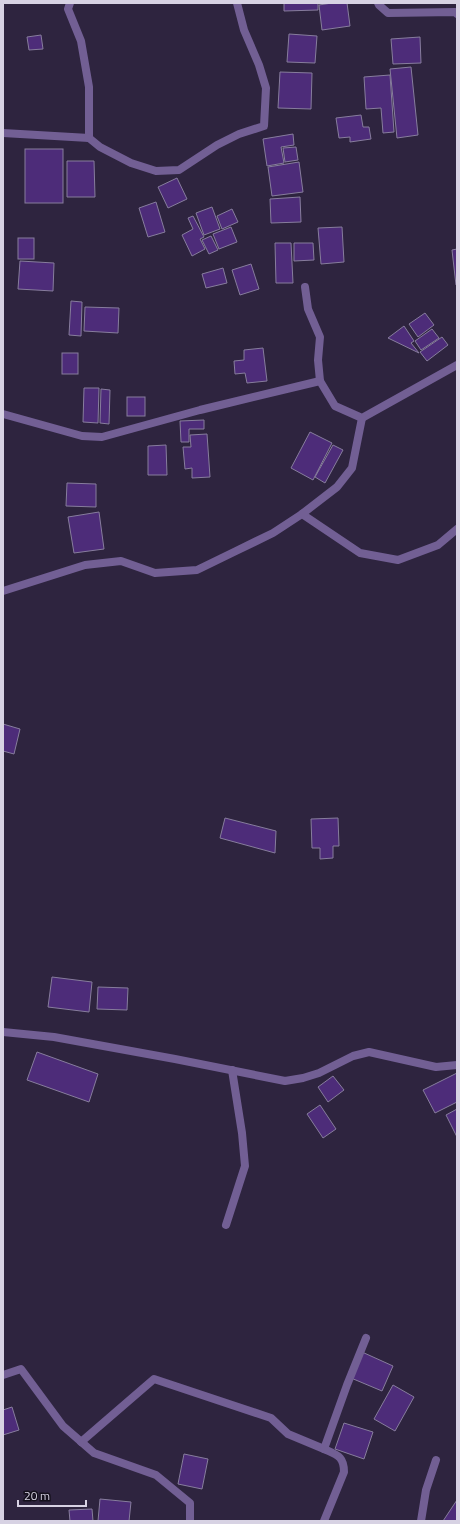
<svg xmlns="http://www.w3.org/2000/svg" width="460" height="1524" font-family="'Titillium Web',sans-serif">
  <rect width="100%" height="100%" fill="#2e243f"/>
  <g fill="#4d2c79" stroke="#877d9d">
    <polygon points="284,3 318,3 318,10 284,11"/>
    <polygon points="332,3 347,3 350,26 322,30 319,5"/>
    <polygon points="289,34 317,36 315,63 287,62"/>
    <polygon points="41,35 43,49 29,50 27,37"/>
    <polygon points="420,37 421,63 393,64 391,39"/>
    <polygon points="411,67 418,135 397,138 390,69"/>
    <polygon points="280,72 312,73 311,109 278,108"/>
    <polygon points="390,75 394,132 383,133 381,108 366,109 364,77"/>
    <polygon points="361,115 363,127 369,127 371,139 350,142 350,137 339,138 336,118"/>
    <polygon points="293,134 294,145 281,147 284,163 267,166 263,139"/>
    <polygon points="296,147 298,160 285,162 283,148"/>
    <rect x="25" y="149" width="38" height="54"/>
    <polygon points="67,161 94,161 95,197 67,197"/>
    <polygon points="299,162 303,192 272,196 268,167"/>
    <polygon points="177,178 187,199 168,208 158,187"/>
    <polygon points="300,197 301,222 271,223 270,199"/>
    <polygon points="156,202 165,232 148,237 139,208"/>
    <polygon points="212,207 220,229 204,235 196,213"/>
    <polygon points="232,209 238,222 222,229 217,216"/>
    <polygon points="193,216 204,237 200,239 205,249 192,256 182,235 193,229 188,218"/>
    <polygon points="231,227 237,242 219,249 213,234"/>
    <polygon points="342,227 344,262 321,264 318,228"/>
    <polygon points="211,236 218,250 209,254 202,240"/>
    <rect x="18" y="238" width="16" height="21"/>
    <polygon points="275,243 291,243 293,283 276,283"/>
    <polygon points="294,243 313,243 314,260 294,261"/>
    <polygon points="457,249 457,285 456,285 452,250"/>
    <polygon points="20,261 54,263 53,291 18,289"/>
    <polygon points="251,264 259,289 240,295 232,270"/>
    <polygon points="223,268 227,283 206,288 202,274"/>
    <polygon points="71,301 82,302 81,336 69,335"/>
    <polygon points="85,307 119,308 118,333 84,331"/>
    <polygon points="425,313 434,325 418,337 409,324"/>
    <polygon points="404,326 414,341 411,343 419,353 388,338"/>
    <polygon points="432,329 439,338 421,350 415,341"/>
    <polygon points="442,337 448,345 427,361 420,352"/>
    <polygon points="263,348 267,381 247,383 245,373 235,374 234,361 244,360 244,350"/>
    <rect x="62" y="353" width="16" height="21"/>
    <polygon points="84,388 99,388 98,423 83,422"/>
    <polygon points="101,389 110,390 109,424 100,423"/>
    <rect x="127" y="397" width="18" height="19"/>
    <polygon points="204,420 204,429 189,429 189,442 181,442 180,421"/>
    <polygon points="310,432 332,443 313,480 291,468"/>
    <polygon points="207,434 210,477 192,478 192,468 185,469 183,447 191,447 190,435"/>
    <polygon points="166,445 167,475 148,475 148,446"/>
    <polygon points="333,445 343,450 325,483 315,477"/>
    <polygon points="67,483 96,484 96,507 66,506"/>
    <polygon points="99,512 104,549 74,553 68,517"/>
    <polygon points="3,724 20,729 14,754 3,751"/>
    <polygon points="225,818 276,831 275,853 220,838"/>
    <polygon points="338,818 339,846 333,846 333,858 320,859 320,848 312,848 311,819"/>
    <polygon points="52,977 92,982 89,1012 48,1007"/>
    <polygon points="98,987 128,988 127,1010 97,1009"/>
    <polygon points="37,1052 98,1074 89,1102 27,1080"/>
    <polygon points="457,1073 457,1102 435,1113 423,1090"/>
    <polygon points="333,1076 344,1090 328,1102 318,1087"/>
    <polygon points="320,1105 336,1129 323,1138 307,1114"/>
    <polygon points="457,1109 457,1137 446,1115"/>
    <polygon points="362,1352 393,1366 382,1391 351,1378"/>
    <polygon points="393,1385 414,1397 395,1431 374,1419"/>
    <polygon points="12,1407 19,1430 3,1435 3,1410"/>
    <polygon points="344,1423 373,1432 364,1459 335,1449"/>
    <polygon points="184,1454 208,1459 202,1489 178,1484"/>
    <polygon points="100,1499 131,1502 129,1521 98,1521"/>
    <polygon points="457,1500 457,1521 443,1521"/>
    <polygon points="92,1509 93,1521 70,1521 69,1510"/>
  </g>
  <g fill="none" stroke-linecap="round" stroke-linejoin="round">
    <g stroke="#725f94" stroke-width="8">
      <polyline points="70,3 68,9 81,41 89,87 89,138"/>
      <polyline points="378,3 379,5 388,13 455,12 457,14"/>
      <polyline points="3,133 89,138 100,147 131,163 156,171 179,170 217,145 239,134 264,126 266,88 259,65 244,30 237,3"/>
      <polyline points="305,287 308,309 320,337 318,360 320,381"/>
      <polyline points="3,414 82,436 102,437 200,410 320,381 335,406 362,418 457,365"/>
      <polyline points="302,514 360,553 398,560 438,545 457,529"/>
      <polyline points="3,591 85,565 121,561 155,573 197,570 236,551 273,533 302,514 337,487 352,468 362,418"/>
      <polyline points="3,1032 54,1037 175,1059 285,1081 303,1078 319,1073 353,1056 369,1052 436,1067 457,1065"/>
      <polyline points="226,1225 245,1166 242,1133 232,1070"/>
      <polyline points="3,1375 21,1369 63,1426 94,1453 156,1475 190,1503 190,1521"/>
      <polyline points="81,1442 154,1379 271,1418 288,1434 324,1449"/>
      <path d="M324,1521L344,1472C344,1456 337,1455 324,1449L347,1385L366,1338"/>
      <polyline points="421,1521 426,1490 436,1460"/>
    </g>
  </g>
  <rect width="460" height="1524" fill="none" stroke="#d7d2e3" stroke-width="8"/>
  <path d="M18 1500v6h68v-6" fill="none" stroke="#d7d2e3" stroke-width="2"/>
  <text x="24" y="1500" font-size="12" fill="#d7d2e3" stroke="#14101c" stroke-width="3" paint-order="stroke">20 m</text>
</svg>
